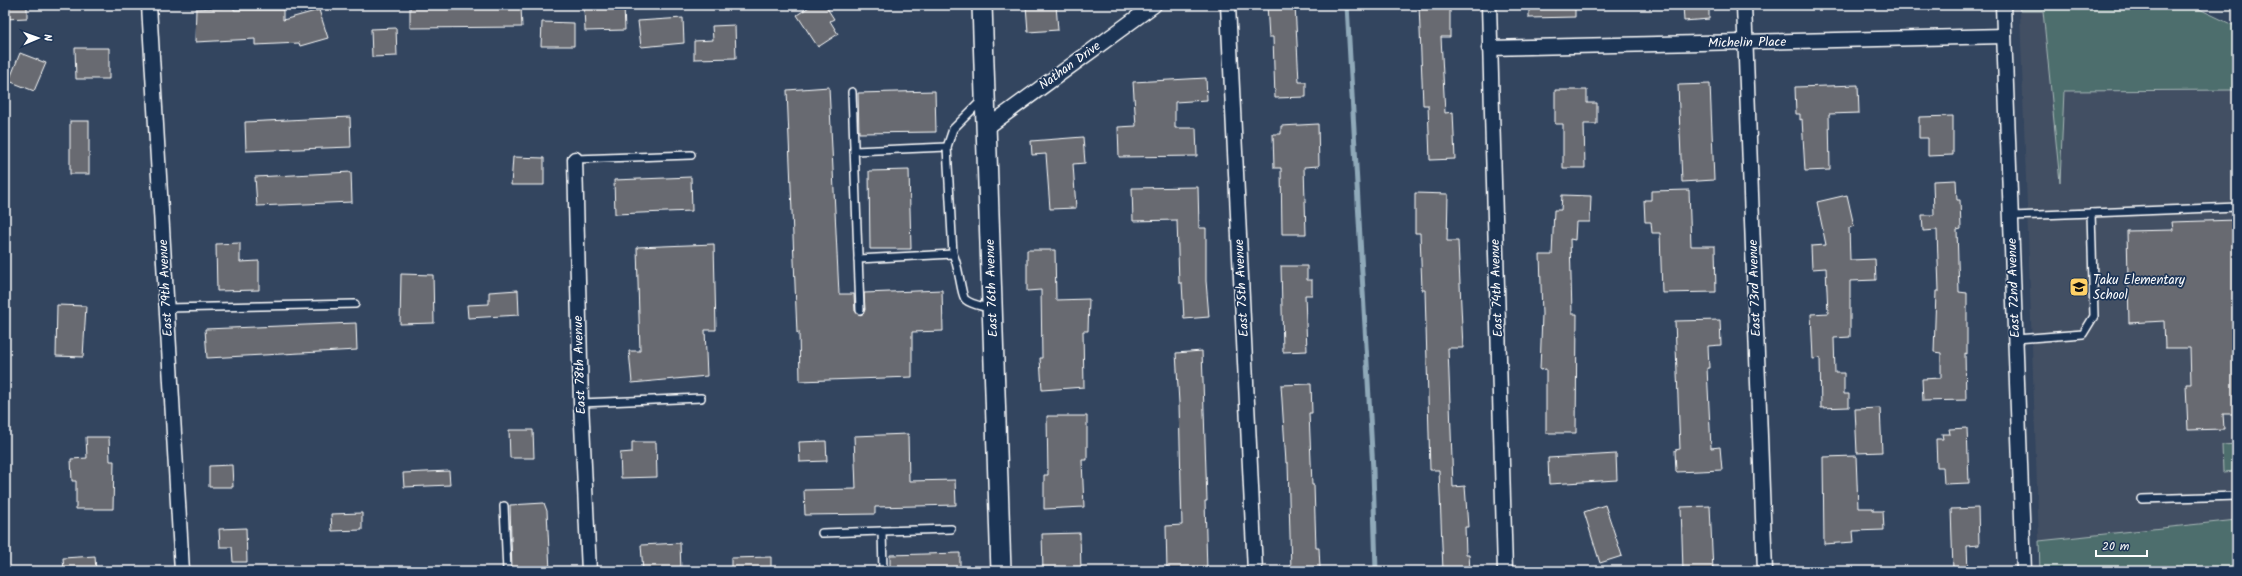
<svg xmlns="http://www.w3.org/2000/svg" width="2242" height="576" font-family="Kalam,sans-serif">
  <rect width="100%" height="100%" fill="#33455f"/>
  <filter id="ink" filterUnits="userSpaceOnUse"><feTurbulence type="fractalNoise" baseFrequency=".025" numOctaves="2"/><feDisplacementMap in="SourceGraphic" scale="8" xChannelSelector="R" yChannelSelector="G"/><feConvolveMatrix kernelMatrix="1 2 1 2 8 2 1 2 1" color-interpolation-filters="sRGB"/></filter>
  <g filter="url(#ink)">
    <polygon fill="#435064" points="2189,6 2237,27 2237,220 2172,223 2173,230 2127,231 2129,323 2165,321 2165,348 2190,348 2191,384 2186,384 2188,430 2224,429 2223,414 2237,414 2237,537 2039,541 2020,11"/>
    <g fill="#4e6e6d" stroke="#a6b6b6">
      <polygon points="2019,5 2191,5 2237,27 2237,90 2064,91 2060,182 2043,11 2020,11"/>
      <polygon points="2237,444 2237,471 2223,472 2222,445"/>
      <polygon points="2237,520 2237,571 2040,571 2039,541"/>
    </g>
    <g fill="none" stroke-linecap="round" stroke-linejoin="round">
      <polyline stroke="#8fa9b9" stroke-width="5" points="1347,5 1373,470 1376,571"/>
    </g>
    <g fill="#676b71" stroke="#fff">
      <polygon points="5,5 27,5 27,18 5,19"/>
      <polygon points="410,5 521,7 522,27 410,28"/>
      <polygon points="812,5 825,5 834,19 830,21 838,34 818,47 797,15"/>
      <polygon points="1026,5 1056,5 1058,30 1028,32"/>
      <polygon points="1267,5 1295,5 1299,82 1306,82 1306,97 1275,98 1273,37 1269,37"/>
      <polygon points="1419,5 1450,5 1450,37 1441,37 1445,113 1453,112 1455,159 1430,160 1428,105 1423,105"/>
      <polygon points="1529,5 1575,5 1575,17 1529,18"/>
      <polygon points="1683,5 1709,5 1709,19 1684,21"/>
      <polygon points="624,6 625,30 585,31 584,7"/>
      <polygon points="234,7 234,10 283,10 283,20 319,10 328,38 300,46 299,43 255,45 255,39 195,42 196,9"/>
      <polygon points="683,18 684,43 641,47 638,21"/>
      <polygon points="542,22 574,23 574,46 541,46"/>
      <polygon points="735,25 736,58 694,59 694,41 713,40 712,26"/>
      <polygon points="396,28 397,56 372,57 371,29"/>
      <polygon points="75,48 109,48 109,79 76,79"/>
      <polygon points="20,53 46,63 34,91 9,81"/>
      <polygon points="1206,78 1207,100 1175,102 1175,128 1196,128 1197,156 1119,157 1118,127 1136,126 1133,82"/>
      <polygon points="1710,84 1714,180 1682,182 1678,85"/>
      <polygon points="1858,85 1859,113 1829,114 1830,170 1805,171 1802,119 1800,120 1800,114 1796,114 1795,87"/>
      <polygon points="829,87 839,294 854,294 855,311 861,315 865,310 864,293 942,290 943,331 912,332 912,377 800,381 799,332 797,333 787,90"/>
      <polygon points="1555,90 1587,90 1587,103 1597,103 1597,124 1584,124 1585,168 1563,168 1563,124 1555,124"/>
      <polygon points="935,91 936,132 859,133 858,93"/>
      <polygon points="1953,116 1953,155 1928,156 1928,138 1919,138 1919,117"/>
      <polygon points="350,117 351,147 246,151 245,122"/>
      <rect x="70" y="121" width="19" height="53"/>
      <polygon points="1318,124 1319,166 1304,167 1306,234 1282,234 1281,168 1274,168 1273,134 1281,134 1281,126"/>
      <polygon points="1083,137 1085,163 1073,164 1076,208 1050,209 1046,154 1032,155 1031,141"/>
      <polygon points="513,157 544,158 544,185 511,185"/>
      <polygon points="909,170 911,249 870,249 869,171"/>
      <polygon points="351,172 352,202 257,206 255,177"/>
      <polygon points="691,177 692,211 615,214 614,180"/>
      <polygon points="1956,180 1957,200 1960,200 1961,229 1957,230 1959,292 1967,293 1967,354 1965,353 1966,400 1923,401 1922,379 1941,378 1941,353 1934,352 1936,291 1939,291 1937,230 1923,231 1922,215 1934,215 1933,181"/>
      <polygon points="1198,187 1199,228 1206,228 1206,281 1209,317 1184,319 1182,283 1179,283 1177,220 1133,221 1132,188"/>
      <polygon points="1689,190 1691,246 1715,246 1716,292 1662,293 1660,233 1652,233 1651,222 1645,222 1644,200 1651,200 1651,191"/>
      <polygon points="1415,193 1448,194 1447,241 1458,241 1463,348 1448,348 1453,487 1465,486 1468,527 1465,527 1466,554 1469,554 1470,571 1443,571 1439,470 1430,470 1425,290 1422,290 1420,233 1415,233"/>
      <polygon points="1562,195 1591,196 1590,222 1576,222 1575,240 1570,239 1572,314 1577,314 1576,433 1546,433 1546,369 1540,370 1542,314 1540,255 1552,255 1554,210 1561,210"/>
      <polygon points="1847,195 1854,226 1849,228 1850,260 1875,259 1876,280 1850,281 1850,337 1834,338 1835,373 1844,373 1844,394 1849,394 1849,407 1821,408 1820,358 1813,359 1811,314 1828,313 1826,268 1812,269 1811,246 1826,245 1817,202"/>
      <polygon points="2237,220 2237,414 2223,414 2224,429 2188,430 2186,384 2191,384 2190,348 2165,348 2164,321 2129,323 2127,231 2173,230 2172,222"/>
      <polygon points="240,243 240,262 259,261 259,290 217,291 216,244"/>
      <polygon points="714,244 716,330 705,330 707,376 632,383 629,351 640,351 637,247"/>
      <polygon points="1027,250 1055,250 1056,300 1089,299 1088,331 1083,331 1084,387 1042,390 1040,358 1042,358 1041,290 1027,291"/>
      <polygon points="1281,266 1307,266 1307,280 1312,280 1312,295 1305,295 1307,351 1283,352"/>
      <polygon points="401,274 433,275 434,323 400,324"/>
      <polygon points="518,290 519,315 468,318 467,305 489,304 489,292"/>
      <polygon points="57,305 86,306 83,357 56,356"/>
      <polygon points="1720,320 1721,345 1708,346 1709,368 1707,368 1711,448 1720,447 1722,470 1676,472 1675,450 1680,449 1675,321"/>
      <polygon points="356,323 357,350 207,358 205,329"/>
      <polygon points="1202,351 1207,501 1205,501 1207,571 1167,571 1166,526 1182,525 1179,403 1176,353"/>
      <polygon points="1311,384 1312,413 1309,413 1312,485 1314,485 1316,548 1319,548 1320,568 1313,569 1313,571 1291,571 1288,463 1286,463 1281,385"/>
      <polygon points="1880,408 1882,452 1857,453 1855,409"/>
      <polygon points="1047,416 1087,416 1087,460 1082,460 1084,507 1044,509 1044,475 1048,475"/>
      <polygon points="1967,428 1969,483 1944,484 1943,467 1937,467 1936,439 1943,439 1942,434 1950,434 1949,429"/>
      <polygon points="509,430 533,430 534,458 510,458"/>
      <polygon points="908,434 909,481 955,480 956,505 875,507 875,514 805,515 804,490 856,489 854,436"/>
      <polygon points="86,437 109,437 110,461 114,461 113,509 76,509 76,481 72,481 71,459 87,458"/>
      <polygon points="826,441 827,461 800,462 799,442"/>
      <polygon points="632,442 656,442 657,477 621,478 620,453 632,452"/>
      <polygon points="1616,454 1617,480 1549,484 1548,458"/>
      <polygon points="1856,456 1858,508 1873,508 1873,511 1883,511 1884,530 1853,531 1854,542 1824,544 1823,457"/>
      <polygon points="232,465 233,487 209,487 209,466"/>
      <polygon points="449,471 450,485 404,487 403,473"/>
      <polygon points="544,503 547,511 550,571 512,571 510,505"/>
      <polygon points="1605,505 1622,556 1600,563 1584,512"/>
      <polygon points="1710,506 1713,571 1683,571 1681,507"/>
      <polygon points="1978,508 1979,545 1967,546 1968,571 1953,571 1951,509"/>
      <polygon points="362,513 362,530 332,531 331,514"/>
      <polygon points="246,528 247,562 233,562 232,547 220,547 219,529"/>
      <polygon points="1080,533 1081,571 1043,571 1042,534"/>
      <polygon points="680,543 681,571 643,571 641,545"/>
      <polygon points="960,553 960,571 890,571 890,555"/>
      <polygon points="95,556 96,571 64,571 63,558"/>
      <polygon points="771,557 771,571 731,571 731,558"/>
    </g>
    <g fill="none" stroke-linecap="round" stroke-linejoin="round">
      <g stroke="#fff" stroke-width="10">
        <g id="lane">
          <polyline points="852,92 860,310"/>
          <path d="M983,99L953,129L947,147L953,254C959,265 961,297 966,300C972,305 983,306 990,309"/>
          <polyline points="854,151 947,147"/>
          <polyline points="575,159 691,155"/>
          <polyline points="2091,213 2237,207"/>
          <polyline points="2011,216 2091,213 2094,316 2083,334 2016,339"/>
          <polyline points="858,259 953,254"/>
          <polyline points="167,308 355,304"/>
          <polyline points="581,403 701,398"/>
          <polyline points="2142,499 2237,496"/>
          <polyline points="504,506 507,571"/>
          <polyline points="882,531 951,529"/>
          <polyline points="822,533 882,531 883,571"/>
        </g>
      </g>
      <g stroke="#fff" stroke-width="17">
        <g id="street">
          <polyline points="149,5 182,571"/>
          <polyline points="1228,5 1255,571"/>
          <polyline points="1489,5 1505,571"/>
          <polyline points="1744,5 1765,571"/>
          <polyline points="2003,5 2024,571"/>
          <polyline points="1489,48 2004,36"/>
          <polyline points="986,128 1154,5"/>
          <polyline points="575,159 581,403 589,571"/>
        </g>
      </g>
      <g stroke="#fff" stroke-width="22">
        <polyline id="secondary" points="982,5 1001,571"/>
      </g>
      <use href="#lane" stroke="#1d3557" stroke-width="7"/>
      <use href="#street" stroke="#1d3557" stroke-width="14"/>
      <use href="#secondary" stroke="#1d3557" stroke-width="19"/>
    </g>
  </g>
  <defs>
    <g id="school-square" transform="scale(1)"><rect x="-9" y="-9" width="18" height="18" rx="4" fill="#ffd166" stroke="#1d3557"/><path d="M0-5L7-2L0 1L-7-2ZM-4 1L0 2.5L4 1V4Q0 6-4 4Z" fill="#111"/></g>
  </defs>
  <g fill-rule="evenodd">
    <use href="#school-square" x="2079" y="287"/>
  </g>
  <g text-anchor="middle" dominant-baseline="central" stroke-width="3.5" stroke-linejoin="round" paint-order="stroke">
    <g font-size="13" fill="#fff" stroke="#1d3557">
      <text transform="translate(1747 43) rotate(-1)">Michelin Place</text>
      <text transform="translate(1070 66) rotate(-36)">Nathan Drive</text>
      <text transform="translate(166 288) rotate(-93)">East 79th Avenue</text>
      <text transform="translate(992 288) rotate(-92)">East 76th Avenue</text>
      <text transform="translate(1242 288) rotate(-93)">East 75th Avenue</text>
      <text transform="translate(1497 288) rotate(-92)">East 74th Avenue</text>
      <text transform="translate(1755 288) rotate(-92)">East 73rd Avenue</text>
      <text transform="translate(2014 288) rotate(-92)">East 72nd Avenue</text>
      <text transform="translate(580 365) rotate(-92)">East 78th Avenue</text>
    </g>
    <g font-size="13" fill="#fff" stroke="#1d3557" text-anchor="start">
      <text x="2093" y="280">Taku Elementary<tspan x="2093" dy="15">School</tspan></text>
    </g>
  </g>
  <rect width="2242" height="576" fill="none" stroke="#1d3557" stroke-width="20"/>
  <rect x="10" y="10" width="2222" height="556" fill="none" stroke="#fff" stroke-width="1.5" filter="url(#ink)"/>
  <g transform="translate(38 38) rotate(88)" stroke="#1d3557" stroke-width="3" paint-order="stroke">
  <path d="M0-3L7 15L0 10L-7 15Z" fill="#ffffff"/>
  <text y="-6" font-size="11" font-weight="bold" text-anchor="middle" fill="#ffffff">N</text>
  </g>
  <path d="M2096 550v6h51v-6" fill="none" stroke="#ffffff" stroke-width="2"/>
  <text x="2102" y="550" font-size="12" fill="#ffffff" stroke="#1d3557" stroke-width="3" paint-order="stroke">20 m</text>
</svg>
